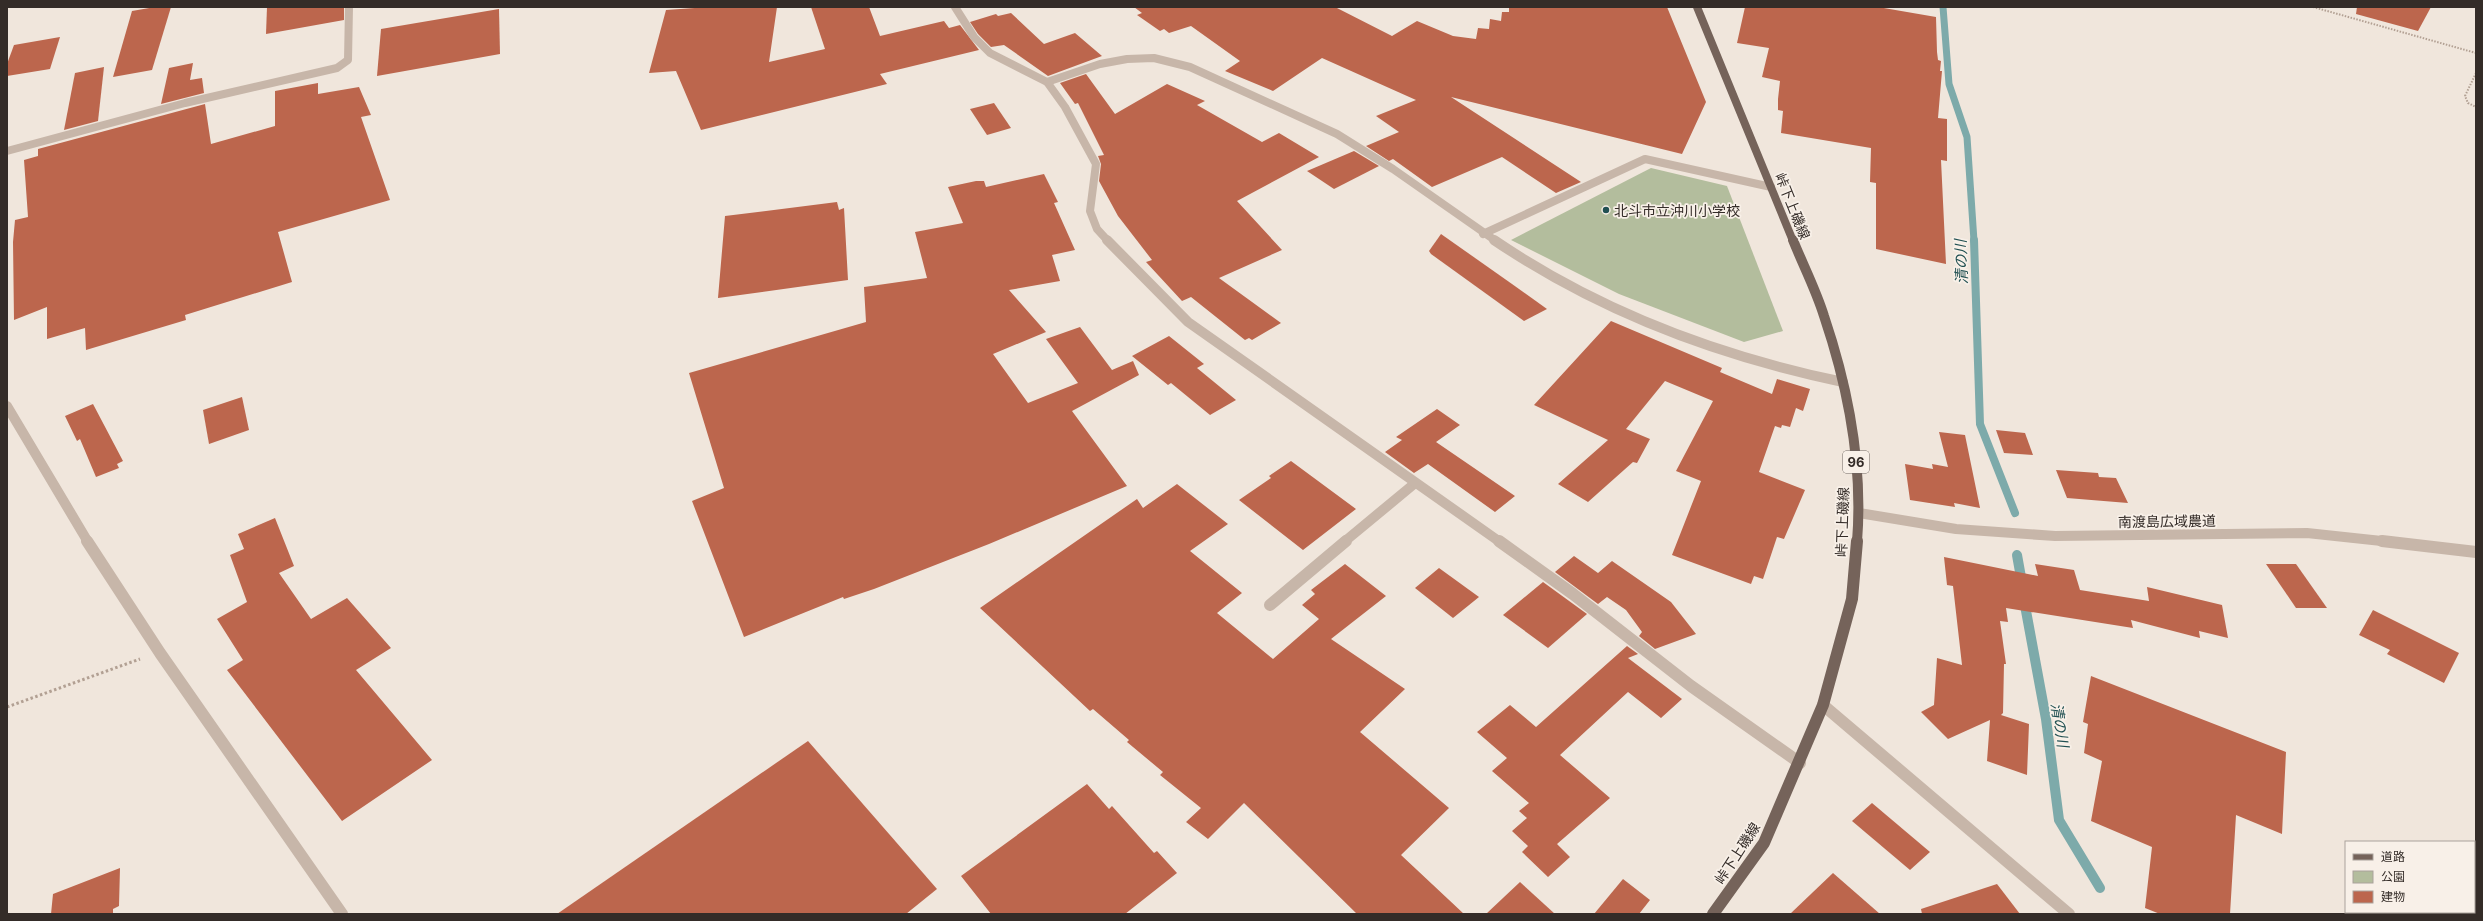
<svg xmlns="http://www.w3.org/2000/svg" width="2483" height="921" font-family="Inter,'Noto Sans JP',sans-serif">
  <rect width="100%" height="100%" fill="#f0e6dc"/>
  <polygon fill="#b3bd9d" points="1651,168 1727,186 1783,331 1744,342 1619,294 1511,240"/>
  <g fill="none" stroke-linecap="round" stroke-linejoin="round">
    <polyline stroke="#7daaaa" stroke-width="7" points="1943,7 1949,84 1967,137 1974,241"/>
    <polyline stroke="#7daaaa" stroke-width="8" points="1974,240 1980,424 2015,513"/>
    <g stroke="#7daaaa" stroke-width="10">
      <polyline points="2017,555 2022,583"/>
      <polyline points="2024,600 2046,719 2059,820 2100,888"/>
    </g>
  </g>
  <g fill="#bc664d">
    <polygon points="155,7 171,7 152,70 113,77 132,11"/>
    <polygon points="267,7 344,7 344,20 266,34"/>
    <polygon points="709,7 777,7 769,62 825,49 811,7 869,7 880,36 944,21 949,28 960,25 979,50 880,74 887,84 701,130 676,71 649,73 666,10"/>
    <polygon points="1134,7 1335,7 1392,36 1417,21 1453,36 1476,39 1478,28 1489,29 1490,19 1501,21 1502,12 1509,12 1509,7 1667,7 1706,102 1682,154 1451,97 1581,182 1556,193 1502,157 1432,187 1393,159 1389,161 1366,146 1399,132 1376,116 1416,100 1322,58 1273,91 1225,71 1240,61 1191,26 1169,33 1164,29 1160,31 1137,15 1142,13"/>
    <polygon points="1745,7 1878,7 1936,17 1937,52 1938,60 1941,61 1940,71 1942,71 1938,118 1947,119 1947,161 1941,160 1946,264 1876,249 1876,183 1870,182 1871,148 1781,133 1783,111 1778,110 1778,99 1780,81 1762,77 1769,48 1737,43"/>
    <polygon points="2357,7 2431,7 2418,31 2356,14"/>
    <polygon points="499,9 500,54 377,76 381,29"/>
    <polygon points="1011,13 1044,44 1075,33 1102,56 1048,76 1004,45 991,47 978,34 970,22 996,14 998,16"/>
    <polygon points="60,37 50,69 7,76 7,64 14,45"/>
    <polygon points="193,63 190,80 202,78 204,93 161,104 169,68"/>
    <polygon points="104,67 98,121 64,130 75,73"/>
    <polygon points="1086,74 1115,114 1167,84 1205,101 1197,105 1262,142 1279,133 1319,157 1237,201 1282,250 1219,278 1281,323 1252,340 1249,338 1245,340 1191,297 1182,301 1146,262 1152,260 1118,216 1099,181 1101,164 1098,156 1104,155 1078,103 1075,104 1060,83"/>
    <polygon points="318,83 318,94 359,87 371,115 361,117 390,200 278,232 292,282 185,315 186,320 86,350 85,328 47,339 47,307 14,320 13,242 15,220 28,217 24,160 38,156 38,149 205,104 211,144 275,126 275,91"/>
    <polygon points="994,103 1011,128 987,135 970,109"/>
    <polygon points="1354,151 1379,166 1334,189 1307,171"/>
    <polygon points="1044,174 1058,202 1054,203 1075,250 1052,255 1060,281 1009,290 1046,332 993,354 1028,403 1078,383 1046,339 1080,327 1112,370 1133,361 1139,375 1072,411 1127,486 989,544 874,589 844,599 843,597 744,637 692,501 724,488 689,373 866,322 864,287 927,278 915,232 963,223 948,187 976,181 984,181 986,187"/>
    <polygon points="837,202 839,210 844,208 848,280 718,298 725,216"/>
    <polygon points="1441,234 1512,284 1547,309 1524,321 1431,254 1429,251"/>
    <polygon points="1611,321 1722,368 1720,372 1772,394 1777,379 1810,389 1803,411 1796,408 1790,427 1782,425 1781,428 1775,426 1759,472 1805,490 1784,539 1777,537 1763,579 1754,576 1751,584 1672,555 1701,481 1676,471 1713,401 1665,381 1626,429 1650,439 1637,463 1633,462 1588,502 1558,484 1608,440 1534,405"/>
    <polygon points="1169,336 1204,364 1197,368 1236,400 1210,415 1171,383 1168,385 1132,356"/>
    <polygon points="242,397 249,430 209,444 203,410"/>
    <polygon points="93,404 123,461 117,464 119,468 96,477 80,439 77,441 65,416"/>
    <polygon points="1437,409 1460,425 1436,442 1515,496 1495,512 1428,464 1414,473 1385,452 1402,440 1396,437"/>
    <polygon points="1996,430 2025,433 2033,455 2004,453"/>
    <polygon points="1939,432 1965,435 1980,508 1954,503 1955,507 1910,500 1905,464 1933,469 1932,464 1948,467"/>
    <polygon points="1291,461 1356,509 1303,550 1239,500 1271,478 1269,476"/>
    <polygon points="2056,470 2098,473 2099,477 2116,478 2128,503 2067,498"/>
    <polygon points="1177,484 1228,524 1190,551 1242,593 1217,613 1273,659 1319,619 1302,605 1315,594 1311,590 1345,564 1386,596 1331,639 1405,689 1360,732 1449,808 1401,855 1464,914 1357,914 1244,803 1208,839 1186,822 1201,808 1160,775 1163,772 1127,742 1129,740 1093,709 1090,711 980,608 1137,499 1143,508"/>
    <polygon points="275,518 294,566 279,573 311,619 347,598 391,648 356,670 432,760 342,821 227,670 243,660 217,619 247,602 230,555 244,549 238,534"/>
    <polygon points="1574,556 1598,573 1612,561 1671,602 1696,634 1655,649 1639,636 1642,632 1626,610 1607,597 1598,604 1555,572"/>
    <polygon points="1944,557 2038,576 2035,564 2074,570 2080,590 2149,601 2147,587 2222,605 2228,638 2199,631 2200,638 2131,620 2133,628 2006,608 2008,622 2000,621 2006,664 2004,664 2003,713 2001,715 2029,724 2027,775 1987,761 1990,720 1948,739 1921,712 1934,705 1937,658 1962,665 1953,586 1947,585"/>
    <polygon points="2266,564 2296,564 2327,608 2296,608"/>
    <polygon points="1439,568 1479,597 1453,618 1415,588"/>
    <polygon points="1543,582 1587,614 1548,648 1503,615"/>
    <polygon points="2373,610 2459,653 2444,683 2387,654 2390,650 2359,635"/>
    <polygon points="1627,646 1638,654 1628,658 1682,699 1661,718 1628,692 1560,755 1610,798 1557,844 1570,857 1548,877 1522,852 1528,846 1512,831 1527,818 1519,811 1529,803 1492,771 1507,758 1477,732 1510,705 1536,727"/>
    <polygon points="2091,676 2286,752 2282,834 2236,815 2230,914 2160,914 2145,908 2152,847 2091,821 2102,761 2084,753 2088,724 2083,722"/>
    <polygon points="808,741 937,889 906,914 557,914"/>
    <polygon points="1087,784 1109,809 1112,806 1154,853 1157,851 1177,873 1125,914 991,914 961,876"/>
    <polygon points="1872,803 1930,852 1910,870 1852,821"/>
    <polygon points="120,868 119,906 113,909 113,914 51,914 53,894"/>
    <polygon points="1833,873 1880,914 1790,914"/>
    <polygon points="1623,879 1650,900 1639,914 1594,914"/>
    <polygon points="1520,882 1555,914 1486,914"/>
    <polygon points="1997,884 2020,914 1922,914 1921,909"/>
  </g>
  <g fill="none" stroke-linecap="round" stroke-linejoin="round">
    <g stroke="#b2a093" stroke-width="2" stroke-dasharray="1.5 1.5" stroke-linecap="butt">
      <polyline points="2313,7 2476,53"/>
      <polyline points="2476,73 2465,96 2468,103 2476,107"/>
    </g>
    <polyline stroke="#b2a093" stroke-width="3" stroke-dasharray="2.5 2.5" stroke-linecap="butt" points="7,707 140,659"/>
    <polyline stroke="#c7b6a9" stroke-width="8" points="1483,234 1645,159 1771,187"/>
    <polyline stroke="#c7b6a9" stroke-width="10" points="1344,542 1414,484"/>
    <polyline stroke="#c7b6a9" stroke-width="12" points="1270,605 1346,541"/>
    <g stroke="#c7b6a9" stroke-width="8">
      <polyline points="955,7 974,37 990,53 1047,82 1065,107 1096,164 1090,211 1097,229 1108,241"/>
      <polyline points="1047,82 1100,64 1127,59 1154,58 1190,67 1337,134 1393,169 1496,241"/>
      <polyline points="7,151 185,103 337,68 348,60 349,7"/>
    </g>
    <g stroke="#c7b6a9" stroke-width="10">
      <polyline points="1107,240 1188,322 1500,542"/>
      <path d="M1494,240C1600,312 1718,356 1843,382"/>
      <polyline points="7,406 88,542"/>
    </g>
    <g stroke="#c7b6a9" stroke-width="12">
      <polyline points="87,541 160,653 342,914"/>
      <polyline points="1499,541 1573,594 1691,686 1800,763"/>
    </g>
    <polyline stroke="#c7b6a9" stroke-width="10" points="1859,513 1956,529 2055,536 2307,533 2391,542"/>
    <g stroke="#c7b6a9" stroke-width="12">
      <polyline points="2382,541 2476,552"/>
      <polyline points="1823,705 2069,914"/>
    </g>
    <polyline stroke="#75635a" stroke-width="8" points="1697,7 1793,241"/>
    <path stroke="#75635a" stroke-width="10" d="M1793,240C1803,265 1816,290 1824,316C1848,387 1863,467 1857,542"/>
    <polyline stroke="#75635a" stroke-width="12" points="1713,914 1764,843 1823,705 1852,599 1857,541"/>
  </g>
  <circle fill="#215052" stroke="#f8f0e8" stroke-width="1.5" cx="1606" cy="210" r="4"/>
  <g text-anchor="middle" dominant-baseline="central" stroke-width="3.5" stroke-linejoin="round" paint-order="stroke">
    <rect fill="#f8f0e8" stroke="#6f6762" stroke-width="1" x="1843" y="451" width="26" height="22" rx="3"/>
    <g font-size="13" font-weight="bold" fill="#342c28">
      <text x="1856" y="462">96</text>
    </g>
    <g font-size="14" fill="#342c28" stroke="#f8f0e8">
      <text transform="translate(1793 206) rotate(68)">峠下上磯線</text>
      <text transform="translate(2167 521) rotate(-1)">南渡島広域農道</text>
      <text transform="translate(1842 522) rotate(-88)">峠下上磯線</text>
      <text transform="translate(1737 853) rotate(-57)">峠下上磯線</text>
    </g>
    <g font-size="14" fill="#342c28" stroke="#f8f0e8" text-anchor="start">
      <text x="1614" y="210">北斗市立沖川小学校</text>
    </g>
    <g font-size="15" font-style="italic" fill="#215052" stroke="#f8f0e8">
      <text transform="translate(1961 262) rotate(-92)">清の川</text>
      <text transform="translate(2060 725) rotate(81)">清の川</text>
    </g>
  </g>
  <rect width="2483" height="921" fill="none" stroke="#342c28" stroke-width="16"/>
  <rect x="2345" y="841" width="130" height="72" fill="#f8f0e8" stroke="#aaa29b"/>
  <rect x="2353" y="854" width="20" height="6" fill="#75635a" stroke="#aaa29b"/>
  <text x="2381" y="861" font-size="12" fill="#342c28">道路</text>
  <rect x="2353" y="871" width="20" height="12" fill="#b3bd9d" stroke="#aaa29b"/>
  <text x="2381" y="881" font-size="12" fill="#342c28">公園</text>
  <rect x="2353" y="891" width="20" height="12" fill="#bc664d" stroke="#aaa29b"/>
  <text x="2381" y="901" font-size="12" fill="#342c28">建物</text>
</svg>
